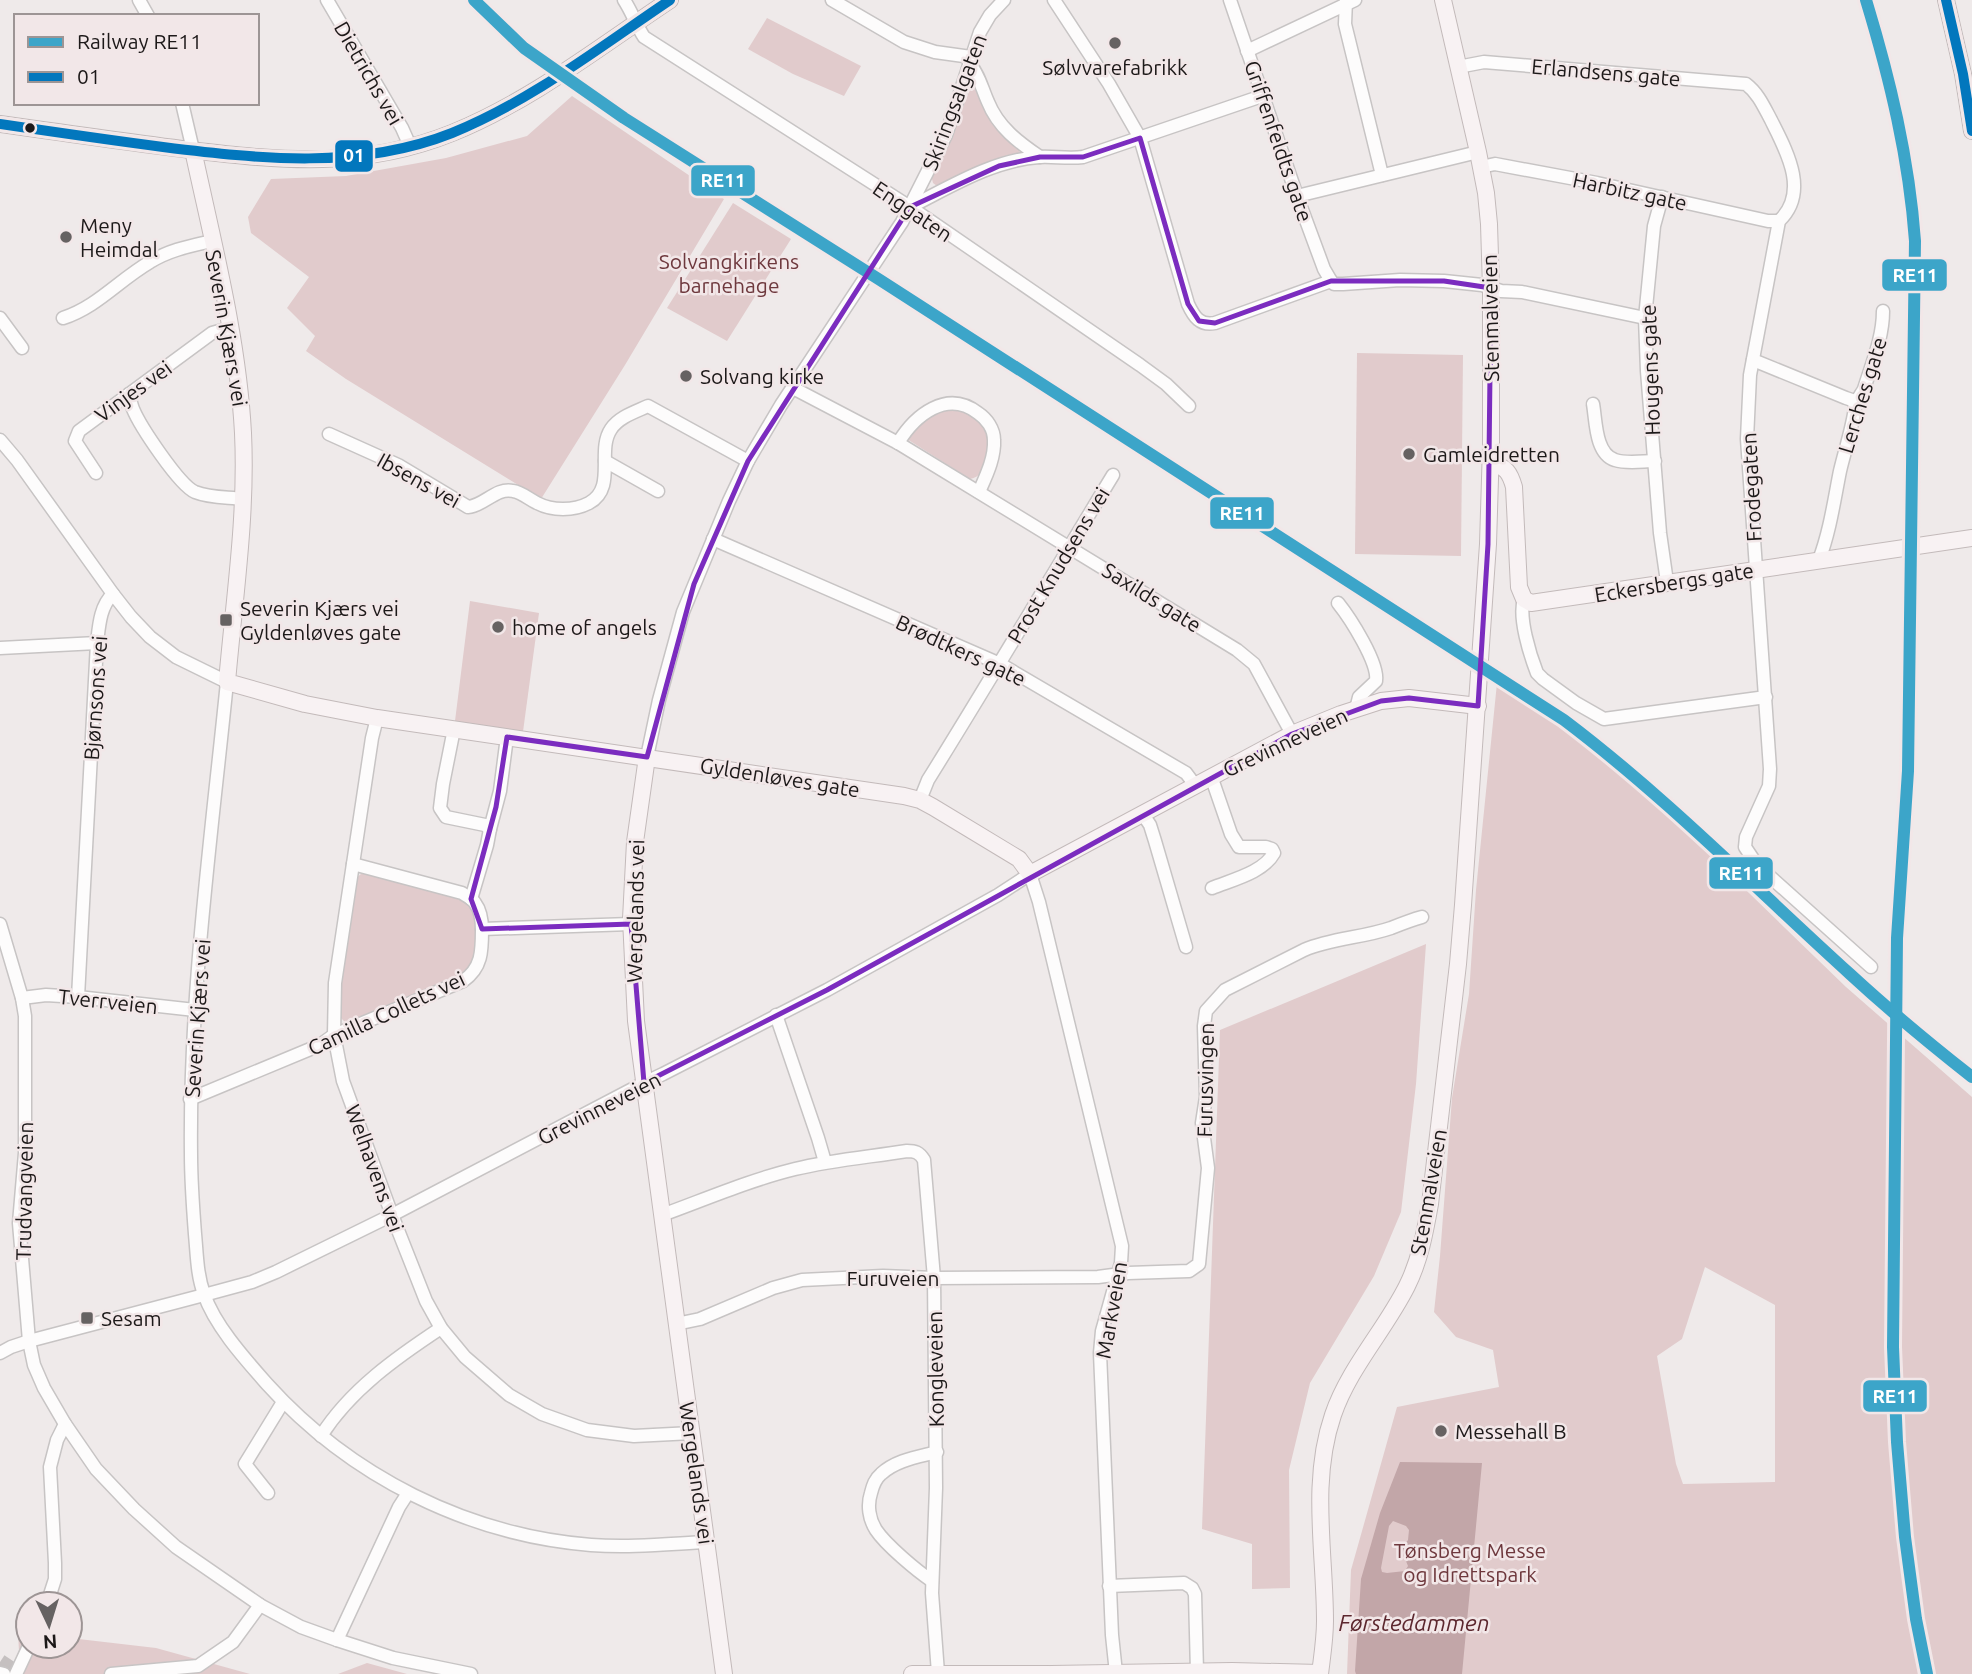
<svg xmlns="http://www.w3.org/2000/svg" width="1972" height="1674" font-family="Ubuntu,sans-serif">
  <rect width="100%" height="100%" fill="#efeaea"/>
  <g fill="#e1cbcc" fill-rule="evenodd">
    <polygon points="767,18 861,66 844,96 793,74 748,49"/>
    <polygon points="970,89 974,89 979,93 1019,148 1020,153 1019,156 937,186 933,183 931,175 948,145"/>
    <polygon points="572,96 724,199 625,365 541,499 346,379 306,351 315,336 287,308 309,277 251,233 248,217 271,179 346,176 446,158 527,136"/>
    <polygon points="733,203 791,239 727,341 667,308"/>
    <polygon points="1357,353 1463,355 1461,556 1355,554"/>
    <path d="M935,408H964L989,429C989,446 991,475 970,479L907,439Z"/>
    <polygon points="470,601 539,613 522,739 454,729"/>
    <path d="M1497,683L1578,738L1654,801L1846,987L1972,1097V1674H1347L1351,1570L1397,1407L1499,1387L1493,1350L1456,1337L1434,1312L1440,1256L1452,1098L1469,994L1476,890ZM1705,1267L1775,1305V1482L1683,1484L1676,1464L1657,1356L1682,1339Z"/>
    <path d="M361,874H365L458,898C463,900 469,903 472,908C478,916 478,956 473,964C470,969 464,973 460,976L350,1022H345L340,1017L339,993L355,879Z"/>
    <polygon points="1426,944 1416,1084 1401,1212 1374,1276 1310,1383 1289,1470 1290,1588 1252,1589 1252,1544 1202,1529 1220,1030"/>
    <polygon points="18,1631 28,1633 28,1646 70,1646 70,1638 156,1648 250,1674 20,1674"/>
    <polygon points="367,1663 407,1674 338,1674"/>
  </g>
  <path fill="#c2a6a8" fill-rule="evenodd" d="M1400,1462L1482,1463L1462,1674H1356L1355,1671L1361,1579L1380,1513ZM1393,1521L1406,1526L1409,1530L1408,1540L1401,1549L1408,1566L1405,1571L1387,1573L1382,1572L1381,1568L1389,1526Z"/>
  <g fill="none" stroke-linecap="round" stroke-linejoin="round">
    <polyline stroke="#c5c0c0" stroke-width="16" stroke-dasharray="16 8" stroke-linecap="butt" points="0,1662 18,1674"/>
    <g stroke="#c7c4c4" stroke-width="15">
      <g id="minor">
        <polyline points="139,0 148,16"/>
        <polyline points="327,0 402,128 410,146"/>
        <path d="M624,0C632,12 636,25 644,37L910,207L1140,365L1166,384L1189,406"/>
        <polyline points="832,0 904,42 935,52 971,57"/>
        <path d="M1054,0L1109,84L1140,138L1188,304C1194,317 1200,326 1215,323L1331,281L1334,284H1343L1400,280L1444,281L1482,285L1501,291L1522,292L1645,318"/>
        <polyline points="1230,0 1297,196 1324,269 1331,281"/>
        <polyline points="1346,0 1345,24 1382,175"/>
        <polyline points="1247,51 1355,0"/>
        <path d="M969,63C979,74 982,89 988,102C998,127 1018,142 1040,157"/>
        <path d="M1458,67L1484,62L1746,84C1758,93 1764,107 1771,120C1786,150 1810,192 1779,221L1750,375L1747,439L1770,769L1769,786L1746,837L1745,847L1757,865L1871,967"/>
        <polyline points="182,103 193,150"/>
        <polyline points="1481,167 1495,164 1597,183 1768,221 1779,221"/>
        <polyline points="1297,196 1478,152"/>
        <polyline points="1662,197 1654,226 1645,318 1647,371 1660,533 1667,582"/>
        <path d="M910,207C950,187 993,160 1039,157C1053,156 1068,159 1083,157L1262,96"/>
        <polyline points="0,318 22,348"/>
        <path d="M63,318C97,307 119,280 150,262C169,250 190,246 212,241"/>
        <polyline points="1753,360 1846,398 1852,400 1855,405"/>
        <polyline points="793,388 898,443 1237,650 1254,664 1292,734"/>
        <path d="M129,394C130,399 131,404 133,409C140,426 179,485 195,492C210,498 227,497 243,499"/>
        <path d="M1593,404C1596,420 1595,454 1615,460C1627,464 1643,461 1655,461"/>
        <path d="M329,434L398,465L468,507C484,506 496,487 513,491C521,492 529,499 537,503C552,511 574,511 589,503C617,488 596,451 611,429C619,417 635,412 648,406L748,461"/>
        <path d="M0,440L17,460L113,594L131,617L150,637L176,657L227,682C211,840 189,997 191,1155C191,1182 193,1208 195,1234C197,1255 197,1275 204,1294C215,1326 245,1359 267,1384C350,1476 467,1535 591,1545C630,1548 668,1544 707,1542"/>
        <path d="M898,443C915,415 947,389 978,413C987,419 994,429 994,440C995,458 986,476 979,492"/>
        <polyline points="605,461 658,491"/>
        <polyline points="96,473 75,441 79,431 212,333 230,328"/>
        <polyline points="713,539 1000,664 1186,773 1195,785"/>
        <path d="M1819,560C1830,531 1834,501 1840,471C1845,450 1852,429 1855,408C1855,401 1861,395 1864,389C1872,363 1883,338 1883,311"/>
        <path d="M1524,599C1518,617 1530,655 1537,673L1543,679L1576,703L1604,719L1766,697"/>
        <path d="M1338,603C1350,618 1379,663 1376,681L1359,697L1356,709"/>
        <polyline points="0,648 97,643"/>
        <polyline points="377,718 372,738 335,983 334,1035 343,1081 392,1215 426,1301 441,1328 465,1357 509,1395 542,1414 587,1430 634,1436 692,1433"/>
        <polyline points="454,729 443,784 440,808 446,817 485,825 490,829 500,791 507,737"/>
        <polyline points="647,757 659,700 683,612 729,501 748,461 781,405 902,222 946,135 980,32 990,15 1004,0"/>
        <path d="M1211,776L1231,834L1239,847H1266L1272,849L1274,853C1263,873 1231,880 1212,888"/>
        <path d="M920,800L928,780C991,679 1051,577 1113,475"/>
        <polyline points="1142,813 1150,825 1155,841 1186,947"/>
        <polyline points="471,899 487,845 490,829"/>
        <polyline points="0,924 22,998 25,1016 25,1153 19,1223 29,1341 34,1365 44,1388 65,1424 96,1469 134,1509 176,1547 260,1605 301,1627 337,1640 393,1658 471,1674"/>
        <polyline points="482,929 631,924"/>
        <path d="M78,997L97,643C99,626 100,606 113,594"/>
        <polyline points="22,998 46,995 78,997 195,1010"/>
        <polyline points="776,1015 818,1138 825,1162"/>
        <path d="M190,1099L320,1045L334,1035L463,981C482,968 482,951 482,930C482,921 481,911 475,903C472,898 466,896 462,893L353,864"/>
        <path d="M662,1215C706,1199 750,1180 795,1169C832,1160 869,1157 907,1151C915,1151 919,1152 924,1160L934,1278L936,1488L932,1593L938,1673"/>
        <path d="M676,1324L700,1319L773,1288L802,1280L883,1276L934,1278L1098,1277L1128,1273L1189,1271L1199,1264L1208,1168L1202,1123L1206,1097L1204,1026L1206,1011L1225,990L1304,950C1332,938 1362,938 1391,928C1401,924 1411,920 1422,917"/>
        <polyline points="0,1353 11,1347 29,1341 204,1295 252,1282 276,1272 392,1215 644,1083 663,1074 827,990 998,895 1030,874 1039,902 1122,1246 1121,1263 1102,1331 1100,1353 1112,1635 1116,1673"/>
        <path d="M321,1436C350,1390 397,1357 441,1328"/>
        <polyline points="268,1493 245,1464 283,1402"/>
        <path d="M932,1581C917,1571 886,1545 876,1530C869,1519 867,1505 871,1493C873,1485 875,1479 881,1474C896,1460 918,1457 937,1452"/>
        <polyline points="1109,1586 1184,1583 1192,1588 1195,1594 1197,1672"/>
        <polyline points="47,1604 55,1579 55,1563 50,1467 57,1440 65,1424"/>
        <polyline points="337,1640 399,1507 408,1493"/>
        <polyline points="0,1673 4,1674"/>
        <polyline points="16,1674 29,1646"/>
        <polyline points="111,1674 198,1666 233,1642 260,1605"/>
      </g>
    </g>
    <g stroke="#c3baba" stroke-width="18">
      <g id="major">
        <polyline points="1946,0 1963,74 1972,131"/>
        <path d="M0,124C63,133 126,142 190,150C283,161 363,169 452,133C531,101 599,47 670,0"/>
        <path d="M193,150C213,243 238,338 243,433C247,516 234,600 227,682L305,704L377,718L904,796L920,800L933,807L1019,859L1030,874L1292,734L1341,714L1381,701L1409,698L1478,706"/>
        <path d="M1491,464C1506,466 1510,473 1514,487L1519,587L1524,599L1531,603L1972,538"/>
        <polyline points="647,757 635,842 631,919 636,1021 724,1674"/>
        <polyline points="912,1674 1049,1674"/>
        <polyline points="1051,1674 1232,1671 1320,1673"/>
        <path d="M1320,1674C1322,1657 1325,1639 1325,1621C1325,1552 1310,1482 1333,1415C1349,1368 1385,1330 1407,1286C1420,1260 1425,1232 1430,1204L1458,964L1463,905L1488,544L1491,446V288L1489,224L1486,193L1478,152L1443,0"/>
      </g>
    </g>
    <use href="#minor" stroke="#fdfcfc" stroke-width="12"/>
    <use href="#major" stroke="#f8f2f3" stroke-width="16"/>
    <g stroke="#f2e7e8" stroke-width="16">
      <g id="bus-1">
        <polyline points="1946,0 1963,74 1972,131"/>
        <path d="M0,124C54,132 109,140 163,147C260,159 359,170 452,133C531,101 600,47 670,0"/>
      </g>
    </g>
    <use href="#bus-1" stroke="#0277bd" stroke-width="10"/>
    <g stroke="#f2e7e8" stroke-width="18">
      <g id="rail-1">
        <path d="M474,0L524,48L624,118L880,280L1564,720C1666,797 1755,888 1850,974C1889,1010 1930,1044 1972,1077"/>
        <path d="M1866,0C1890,79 1909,158 1915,241L1908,771L1897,938L1893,1347L1897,1442L1905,1537L1916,1619L1927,1674"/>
      </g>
    </g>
    <use href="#rail-1" stroke="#3ca5c9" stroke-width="12"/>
  </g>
  <path fill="none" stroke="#7b2cbf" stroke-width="5" stroke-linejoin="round" d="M1140,138L1188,304L1199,321L1215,323L1331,281H1444L1491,288L1488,544L1478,706L1409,698L1381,701L1292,734L827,990L644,1083L631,924L482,929L471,899L496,807L507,737L647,757L694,584L748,461L910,207L999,166L1040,157H1083Z"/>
  <g fill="#666262" stroke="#f2e7e8" stroke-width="2.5">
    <circle cx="1115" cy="43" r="7"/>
    <circle cx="66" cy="237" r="7"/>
    <circle cx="686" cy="376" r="7"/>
    <circle cx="1409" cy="454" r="7"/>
    <rect x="219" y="613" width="14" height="14" rx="3.5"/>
    <circle cx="498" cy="627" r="7"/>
    <rect x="80" y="1311" width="14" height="14" rx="3.5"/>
    <circle cx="1441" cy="1431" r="7"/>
  </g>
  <circle fill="#1d1919" stroke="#f2e7e8" stroke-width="2.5" cx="30" cy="128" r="6"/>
  <g text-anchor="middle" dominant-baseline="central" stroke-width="5" stroke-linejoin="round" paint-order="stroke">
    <g font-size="21" fill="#1d1919" stroke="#f2e7e8" text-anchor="start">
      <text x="1115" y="67" text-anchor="middle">Sølvvarefabrikk</text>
      <text x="80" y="225">Meny<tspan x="80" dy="24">Heimdal</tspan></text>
      <text x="700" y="376">Solvang kirke</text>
      <text x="1423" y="454">Gamleidretten</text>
      <text x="240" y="608">Severin Kjærs vei<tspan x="240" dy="24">Gyldenløves gate</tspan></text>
      <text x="512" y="627">home of angels</text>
      <text x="101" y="1318">Sesam</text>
      <text x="1455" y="1431">Messehall B</text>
    </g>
    <g font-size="21" fill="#1d1919" stroke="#f2e7e8">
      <text transform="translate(1606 72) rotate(5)">Erlandsens gate</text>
      <text transform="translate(369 73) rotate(60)">Dietrichs vei</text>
      <text transform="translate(954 102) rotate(-69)">Skiringsalgaten</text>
      <text transform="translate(1279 141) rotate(71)">Griffenfeldts gate</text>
      <text transform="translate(1630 191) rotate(12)">Harbitz gate</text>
      <text transform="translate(913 211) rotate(34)">Enggaten</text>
      <text transform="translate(1490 318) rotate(-91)">Stenmalveien</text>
      <text transform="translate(227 328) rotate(80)">Severin Kjærs vei</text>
      <text transform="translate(1650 370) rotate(-92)">Hougens gate</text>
      <text transform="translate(133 391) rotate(-36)">Vinjes vei</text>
      <text transform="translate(1862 395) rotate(-73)">Lerches gate</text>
      <text transform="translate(419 480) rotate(29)">Ibsens vei</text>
      <text transform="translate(1751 487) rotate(-93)">Frodegaten</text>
      <text transform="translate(1058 565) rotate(-59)">Prost Knudsens vei</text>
      <text transform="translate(1674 582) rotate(-9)">Eckersbergs gate</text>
      <text transform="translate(1152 597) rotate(32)">Saxilds gate</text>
      <text transform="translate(961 650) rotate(25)">Brødtkers gate</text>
      <text transform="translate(95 698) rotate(-86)">Bjørnsons vei</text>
      <text transform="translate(1285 742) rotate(-25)">Grevinneveien</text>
      <text transform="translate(780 777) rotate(9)">Gyldenløves gate</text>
      <text transform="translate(635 911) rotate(-89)">Wergelands vei</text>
      <text transform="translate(108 1001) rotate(6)">Tverrveien</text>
      <text transform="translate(386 1013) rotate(-25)">Camilla Collets vei</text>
      <text transform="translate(197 1018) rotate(-86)">Severin Kjærs vei</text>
      <text transform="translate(1205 1080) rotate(-89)">Furusvingen</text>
      <text transform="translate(599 1108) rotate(-27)">Grevinneveien</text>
      <text transform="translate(375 1168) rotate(70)">Welhavens vei</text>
      <text transform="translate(24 1191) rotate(-89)">Trudvangveien</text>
      <text transform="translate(1428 1192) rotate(-80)">Stenmalveien</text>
      <text x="893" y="1278">Furuveien</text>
      <text transform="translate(1111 1310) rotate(-80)">Markveien</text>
      <text transform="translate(935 1369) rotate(-91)">Kongleveien</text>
      <text transform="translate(697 1473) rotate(82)">Wergelands vei</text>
    </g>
    <g font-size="21" fill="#6e383d" stroke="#f2e7e8">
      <text x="729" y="261">Solvangkirkens<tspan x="729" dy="24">barnehage</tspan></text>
      <text x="1470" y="1550">Tønsberg Messe<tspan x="1470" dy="24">og Idrettspark</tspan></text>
    </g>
    <g font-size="23" font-style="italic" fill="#5c272e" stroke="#f2e7e8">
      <text x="1414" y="1622">Førstedammen</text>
    </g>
  </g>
  <g stroke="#f2e7e8" stroke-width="2.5">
    <rect x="334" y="139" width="40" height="34" rx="7" fill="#0277bd"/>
    <rect x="690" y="164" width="66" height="33" rx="7" fill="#3ca5c9"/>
    <rect x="1881" y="258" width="67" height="34" rx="7" fill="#3ca5c9"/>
    <rect x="1209" y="496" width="66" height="34" rx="7" fill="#3ca5c9"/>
    <rect x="1708" y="856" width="66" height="34" rx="7" fill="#3ca5c9"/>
    <rect x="1862" y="1379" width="66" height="34" rx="7" fill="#3ca5c9"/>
  </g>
  <g font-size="19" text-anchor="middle" font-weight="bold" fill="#fff">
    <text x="354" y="162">01</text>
    <text x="723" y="187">RE11</text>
    <text x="1915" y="282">RE11</text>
    <text x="1242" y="520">RE11</text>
    <text x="1741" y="880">RE11</text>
    <text x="1895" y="1403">RE11</text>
  </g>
  <rect x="14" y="14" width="245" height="91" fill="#f2e7e8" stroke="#9d9595" stroke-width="2"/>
  <rect x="28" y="37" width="35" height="10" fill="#3ca5c9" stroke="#9d9595" stroke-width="2"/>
  <text x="77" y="49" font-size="21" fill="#1d1919">Railway RE11</text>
  <rect x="28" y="72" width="35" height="10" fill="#0277bd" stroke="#9d9595" stroke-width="2"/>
  <text x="77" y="84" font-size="21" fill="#1d1919">01</text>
  <g transform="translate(49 1625) rotate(176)"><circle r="33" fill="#f2e7e8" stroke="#9d9595" stroke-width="2"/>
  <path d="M0-5L12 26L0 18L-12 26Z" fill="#666262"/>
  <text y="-10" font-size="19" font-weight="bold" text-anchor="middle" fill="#1d1919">N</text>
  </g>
</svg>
